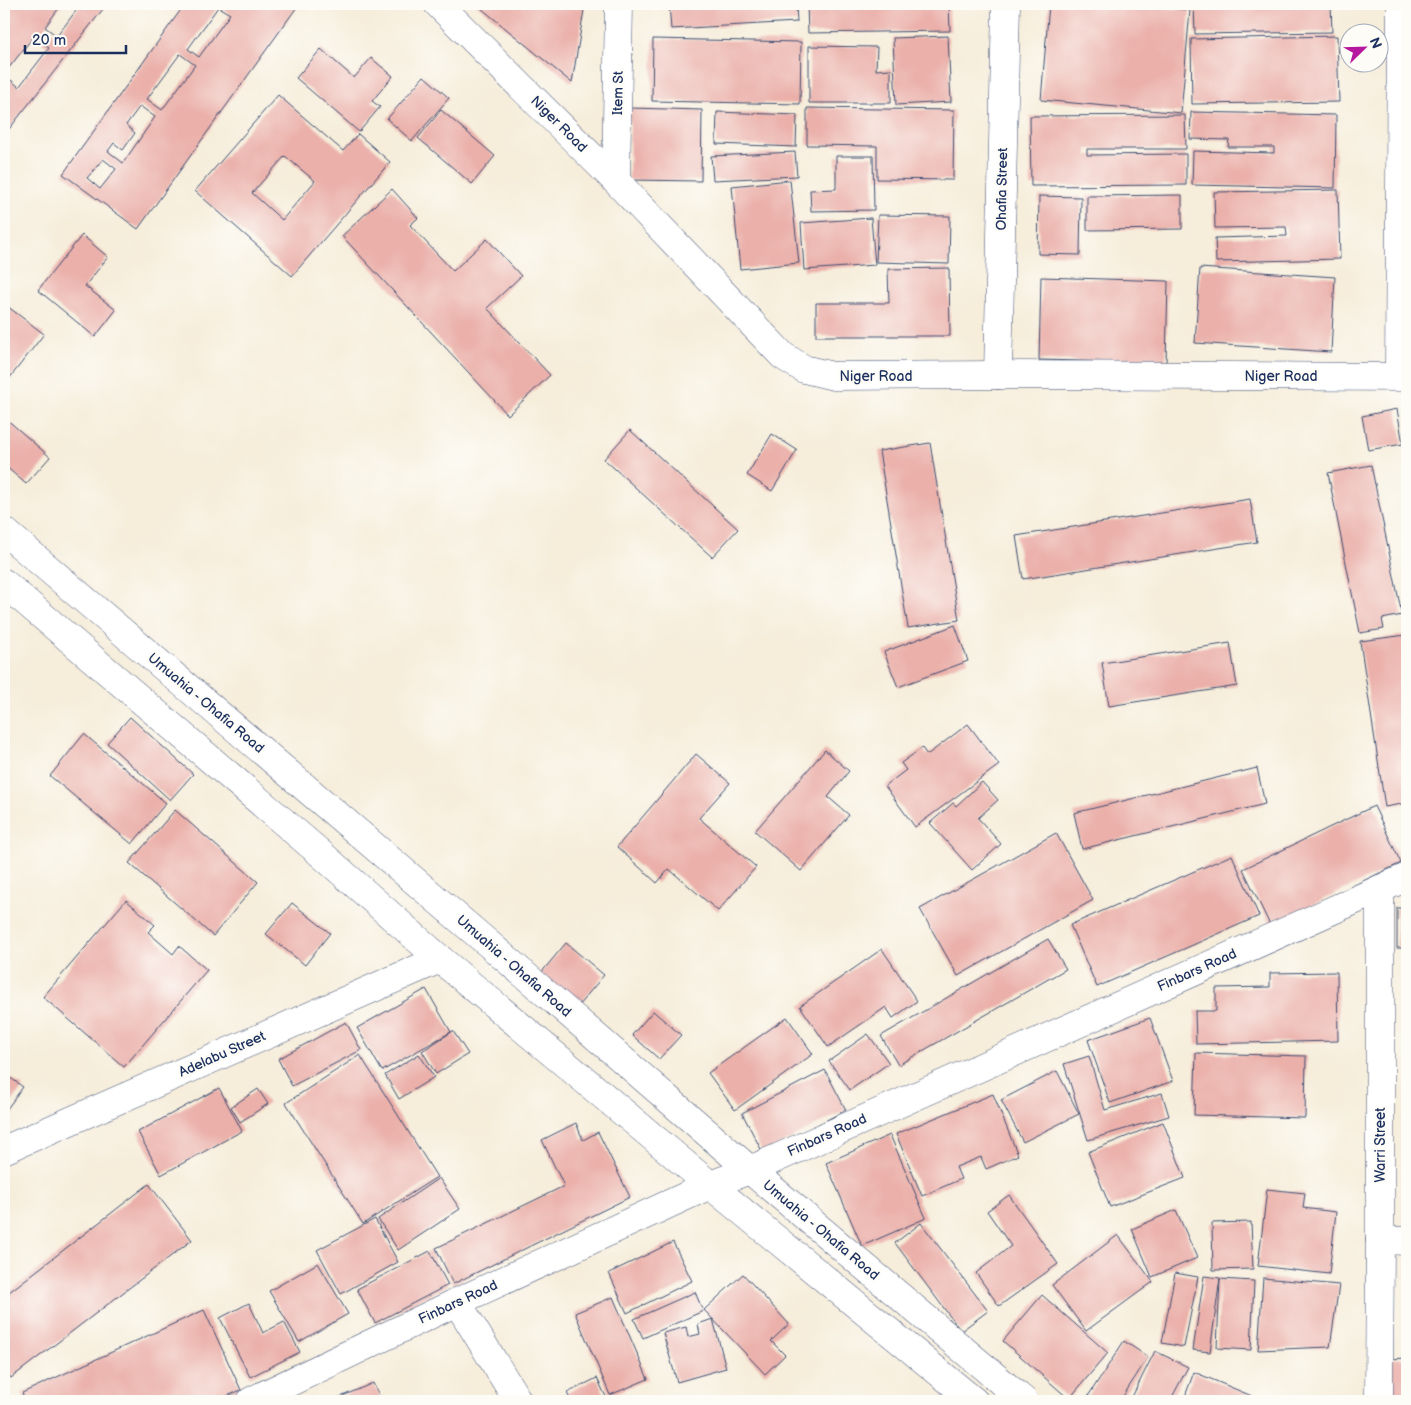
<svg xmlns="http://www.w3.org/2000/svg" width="1411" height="1405" font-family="'Balsamiq Sans',sans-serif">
  <rect width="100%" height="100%" fill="#fdfcf7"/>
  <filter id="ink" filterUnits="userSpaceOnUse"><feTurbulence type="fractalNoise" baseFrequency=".02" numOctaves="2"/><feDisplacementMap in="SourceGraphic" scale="10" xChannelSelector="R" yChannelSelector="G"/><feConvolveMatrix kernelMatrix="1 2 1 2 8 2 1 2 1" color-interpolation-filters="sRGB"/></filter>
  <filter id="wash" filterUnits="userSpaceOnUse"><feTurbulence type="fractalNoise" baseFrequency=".0096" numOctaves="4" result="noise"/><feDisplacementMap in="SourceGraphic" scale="20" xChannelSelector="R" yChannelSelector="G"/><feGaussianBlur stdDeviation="1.12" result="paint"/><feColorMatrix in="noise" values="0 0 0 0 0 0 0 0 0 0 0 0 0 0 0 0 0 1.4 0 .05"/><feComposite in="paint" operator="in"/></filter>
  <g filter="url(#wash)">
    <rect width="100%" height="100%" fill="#f6edda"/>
    <g id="blocks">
      <g fill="#ebb0aa" fill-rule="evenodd">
        <path d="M4,4H62L45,27L57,36L81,4H107L6,133L4,131V106L8,100L4,97ZM34,36L49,48L19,87L4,74Z"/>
        <path d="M185,4H292L297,7L138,229L63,174ZM218,7L230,14L199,57L188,49ZM180,54L195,65L162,110L147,99ZM140,106L155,117L123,163L108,151L114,143L123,150L135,133L126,125ZM103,159L116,169L100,189L87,178Z"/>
        <polygon points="476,4 585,4 572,83"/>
        <polygon points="669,4 796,4 797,22 671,29"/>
        <polygon points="807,4 949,4 950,31 808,33"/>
        <polygon points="1049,4 1122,4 1190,10 1181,113 1041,100"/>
        <polygon points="1194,4 1331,4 1332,32 1195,34"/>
        <polygon points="948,36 951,102 896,105 893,38"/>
        <polygon points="1337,36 1339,102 1192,104 1191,39"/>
        <polygon points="653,39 801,42 800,104 652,101"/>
        <polygon points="809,46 877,47 876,70 891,69 891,103 809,103"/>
        <polygon points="321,49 354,78 371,58 393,76 372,101 380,107 359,132 296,78"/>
        <polygon points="424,76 449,98 412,141 387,119"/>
        <path d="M278,95L343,151L358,134L390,162L292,276L195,191ZM285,156L315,181L282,220L252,193Z"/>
        <polygon points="630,108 702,110 701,181 629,180"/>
        <polygon points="807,108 954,110 953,180 877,179 877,146 807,145"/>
        <polygon points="441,110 495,156 472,184 418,138"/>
        <polygon points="717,112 797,115 796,147 716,144"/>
        <polygon points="1191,112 1336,115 1335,188 1192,185 1193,151 1274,153 1274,147 1228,147 1229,140 1190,139"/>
        <polygon points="1185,115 1186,149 1087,149 1087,155 1186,154 1186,185 1031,186 1030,116"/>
        <polygon points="795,152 797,176 713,180 711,156"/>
        <polygon points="836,156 873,156 874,210 811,211 810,190 836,189"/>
        <polygon points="790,180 799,263 740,269 732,186"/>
        <polygon points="392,189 418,218 410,225 453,271 487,239 521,276 487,308 550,375 508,415 342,236"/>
        <polygon points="1338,190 1340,259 1216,262 1215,238 1287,236 1286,227 1215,228 1214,192"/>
        <polygon points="1182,195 1182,229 1087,230 1087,196"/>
        <polygon points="1039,196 1081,197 1080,255 1038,254"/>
        <polygon points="878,215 950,216 949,264 876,262"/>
        <polygon points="871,218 875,265 804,270 801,223"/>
        <polygon points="82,235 108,257 85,286 116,310 95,337 38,290"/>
        <polygon points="949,268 950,336 816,336 816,303 889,303 888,269"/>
        <polygon points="1200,268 1335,277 1331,352 1195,343"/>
        <polygon points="1041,277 1168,281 1166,363 1039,360"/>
        <polygon points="7,306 44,334 5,384 4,383 4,310"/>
        <polygon points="1397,409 1403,444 1368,450 1362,416"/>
        <polygon points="4,417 50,457 26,484 4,465"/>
        <polygon points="630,430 738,529 712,557 604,459"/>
        <polygon points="772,434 797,450 772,491 747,475"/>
        <polygon points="930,443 959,620 908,628 879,451"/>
        <polygon points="1371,465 1402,615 1382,619 1384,629 1360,633 1328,473"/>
        <polygon points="1250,499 1257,542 1023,579 1016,536"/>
        <polygon points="955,625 968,661 898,687 884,652"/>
        <polygon points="1406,635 1407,645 1407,803 1385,807 1360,641"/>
        <polygon points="1230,643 1237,686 1109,706 1102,663"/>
        <polygon points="130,717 193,774 170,800 107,743"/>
        <polygon points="968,724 999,765 915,827 885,786 906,770 901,763 922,748 927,755"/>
        <polygon points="84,734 166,803 132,844 50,776"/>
        <polygon points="825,750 849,771 828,797 849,815 801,871 755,831"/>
        <polygon points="696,754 730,783 699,818 756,867 718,911 669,869 657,883 617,847"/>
        <polygon points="1257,768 1265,804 1082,849 1074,813"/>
        <polygon points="982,782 998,800 978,818 1001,844 972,870 930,823 953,803 956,806"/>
        <polygon points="1374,806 1401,863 1270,925 1243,869"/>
        <polygon points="175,810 258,882 213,936 129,863"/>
        <polygon points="1056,833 1093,900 958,976 920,909"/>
        <polygon points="1232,855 1259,916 1097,987 1070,925"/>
        <polygon points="126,900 155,925 148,932 173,954 179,946 207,970 124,1067 43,997"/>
        <polygon points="292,903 330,933 305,965 266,934"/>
        <rect x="1397" y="908" width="10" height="40"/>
        <polygon points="1048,939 1066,969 898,1065 881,1036"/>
        <polygon points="566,943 604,975 578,1006 540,974"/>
        <polygon points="882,949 917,1001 893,1018 886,1007 828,1047 800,1006"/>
        <polygon points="1337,972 1338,1041 1196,1044 1195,1011 1216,1011 1216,988 1270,987 1270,973"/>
        <polygon points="426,989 451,1032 382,1071 357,1028"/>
        <polygon points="653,1011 681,1035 659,1059 632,1035"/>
        <polygon points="787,1017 813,1054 735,1110 708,1073"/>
        <polygon points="1150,1018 1173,1081 1110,1103 1088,1040"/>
        <polygon points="346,1022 361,1050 292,1086 278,1059"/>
        <polygon points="453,1031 468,1054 436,1074 422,1051"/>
        <polygon points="868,1034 889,1063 850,1090 829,1061"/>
        <polygon points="1196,1053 1306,1056 1305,1118 1194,1115"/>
        <polygon points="419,1054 434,1077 399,1099 385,1075"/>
        <polygon points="360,1055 437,1177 363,1224 286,1103"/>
        <polygon points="1089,1056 1105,1110 1162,1093 1169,1116 1088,1140 1064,1064"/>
        <polygon points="825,1070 846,1110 763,1153 742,1113"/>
        <polygon points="1057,1071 1079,1114 1023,1142 1001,1100"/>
        <polygon points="4,1073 23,1087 4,1113"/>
        <polygon points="219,1088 242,1131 161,1175 138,1132"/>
        <polygon points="258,1089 268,1104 240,1122 231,1107"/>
        <polygon points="993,1094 1018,1155 986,1169 981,1157 956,1167 961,1179 922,1196 896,1134"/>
        <polygon points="1163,1122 1185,1178 1110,1207 1088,1152"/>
        <polygon points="576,1123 583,1140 598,1132 630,1197 453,1284 436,1248 564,1186 542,1140"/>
        <polygon points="890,1135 926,1218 862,1246 826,1163"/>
        <polygon points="439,1178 460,1209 398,1250 378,1219"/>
        <polygon points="149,1184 192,1240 11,1378 4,1369 4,1296"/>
        <polygon points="1267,1189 1305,1193 1303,1208 1336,1212 1329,1274 1258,1266"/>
        <polygon points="1009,1195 1058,1264 999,1306 976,1273 1011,1246 987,1211"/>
        <polygon points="1176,1210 1197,1258 1152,1277 1132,1229"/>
        <polygon points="375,1219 398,1262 341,1294 317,1250"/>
        <polygon points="1251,1222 1253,1269 1213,1270 1212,1223"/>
        <polygon points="921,1223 988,1311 961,1331 895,1243"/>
        <polygon points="1118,1235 1153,1282 1086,1331 1052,1285"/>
        <polygon points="673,1242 692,1281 627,1313 609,1273"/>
        <polygon points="430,1251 448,1285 375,1323 357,1289"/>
        <polygon points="318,1263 348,1314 299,1342 269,1291"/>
        <polygon points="1175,1273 1198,1277 1184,1347 1162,1343"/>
        <polygon points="743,1274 789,1324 771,1341 785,1355 765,1374 704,1310"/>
        <polygon points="1204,1276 1220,1278 1210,1352 1193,1350"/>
        <polygon points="1263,1278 1339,1285 1330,1347 1258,1350"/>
        <polygon points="1220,1279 1254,1281 1251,1350 1217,1348"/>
        <polygon points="695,1292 703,1311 643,1338 634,1319"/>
        <polygon points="1042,1295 1108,1353 1069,1399 1003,1341"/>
        <polygon points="613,1297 648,1379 610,1395 575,1313"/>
        <polygon points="249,1303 263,1333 284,1322 300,1352 250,1377 220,1318"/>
        <polygon points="204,1310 241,1390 216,1401 26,1401 22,1393"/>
        <polygon points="713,1319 726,1368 677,1382 663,1333 686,1327 688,1337 700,1334 698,1324"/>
        <polygon points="1124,1341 1148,1357 1120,1401 1085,1401"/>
        <polygon points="1155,1351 1188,1367 1170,1401 1130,1401"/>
        <polygon points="1407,1358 1407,1401 1390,1401 1389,1359"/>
        <polygon points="1194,1372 1264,1401 1190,1401 1184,1399"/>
        <polygon points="597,1378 608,1401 571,1401 567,1393"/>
        <polygon points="373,1383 382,1401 331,1401"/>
      </g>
    </g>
  </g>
  <g filter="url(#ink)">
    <use href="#blocks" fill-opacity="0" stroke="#3c4c71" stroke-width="1"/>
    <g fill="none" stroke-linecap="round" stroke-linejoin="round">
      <g stroke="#3c4c71" stroke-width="29">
        <g id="street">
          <polyline points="438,4 616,181 783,356 804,369 833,376 998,375 1407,377"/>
          <polyline points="616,181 619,4"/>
          <polyline points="998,375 1006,4"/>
          <polyline points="1399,376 1401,4"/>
          <polyline points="4,1150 440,959"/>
          <polyline points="1380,1240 1407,1241"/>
          <polyline points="457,1302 518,1401"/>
          <polyline points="251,1401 457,1302 710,1185 750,1170 1407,877"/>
          <polyline points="1379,1401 1380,1240 1380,889"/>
        </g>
      </g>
      <g stroke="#3c4c71" stroke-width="29">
        <g id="secondary">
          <polyline points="4,531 490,945 750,1170 1024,1401"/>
          <polyline points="4,583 320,853 440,959 710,1185 974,1401"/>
        </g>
      </g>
      <use href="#street" stroke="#fff" stroke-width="28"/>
      <use href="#secondary" stroke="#fff" stroke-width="28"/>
    </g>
  </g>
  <g text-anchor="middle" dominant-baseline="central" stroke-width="5" stroke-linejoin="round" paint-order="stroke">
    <g font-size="14" fill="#1b2f5e" stroke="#fdfcf7">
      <text transform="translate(618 93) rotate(-89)">Item St</text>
      <text transform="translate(559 124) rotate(45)">Niger Road</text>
      <text transform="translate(1002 189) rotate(-89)">Ohafia Street</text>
      <text x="876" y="376">Niger Road</text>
      <text x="1281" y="376">Niger Road</text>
      <text transform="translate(206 703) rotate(40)">Umuahia - Ohafia Road</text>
      <text transform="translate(514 966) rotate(41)">Umuahia - Ohafia Road</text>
      <text transform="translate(1197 970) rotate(-24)">Finbars Road</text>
      <text transform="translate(222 1054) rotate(-24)">Adelabu Street</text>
      <text transform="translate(827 1135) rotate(-24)">Finbars Road</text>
      <text transform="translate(1380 1145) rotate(-90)">Warri Street</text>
      <text transform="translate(821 1230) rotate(40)">Umuahia - Ohafia Road</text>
      <text transform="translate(458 1302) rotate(-25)">Finbars Road</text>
    </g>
  </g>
  <rect width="1411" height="1405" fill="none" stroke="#fdfcf7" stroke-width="20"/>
  <g transform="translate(1364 48) rotate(67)"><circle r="24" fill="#fdfcf7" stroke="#a3aaba"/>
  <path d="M0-4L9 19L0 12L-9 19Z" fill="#b5179e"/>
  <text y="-8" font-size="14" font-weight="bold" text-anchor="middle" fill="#1b2f5e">N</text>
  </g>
  <path d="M25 45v8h101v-8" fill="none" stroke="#1b2f5e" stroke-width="2.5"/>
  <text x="32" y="45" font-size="15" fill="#1b2f5e" stroke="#fdfcf7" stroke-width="4" paint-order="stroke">20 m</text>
</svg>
